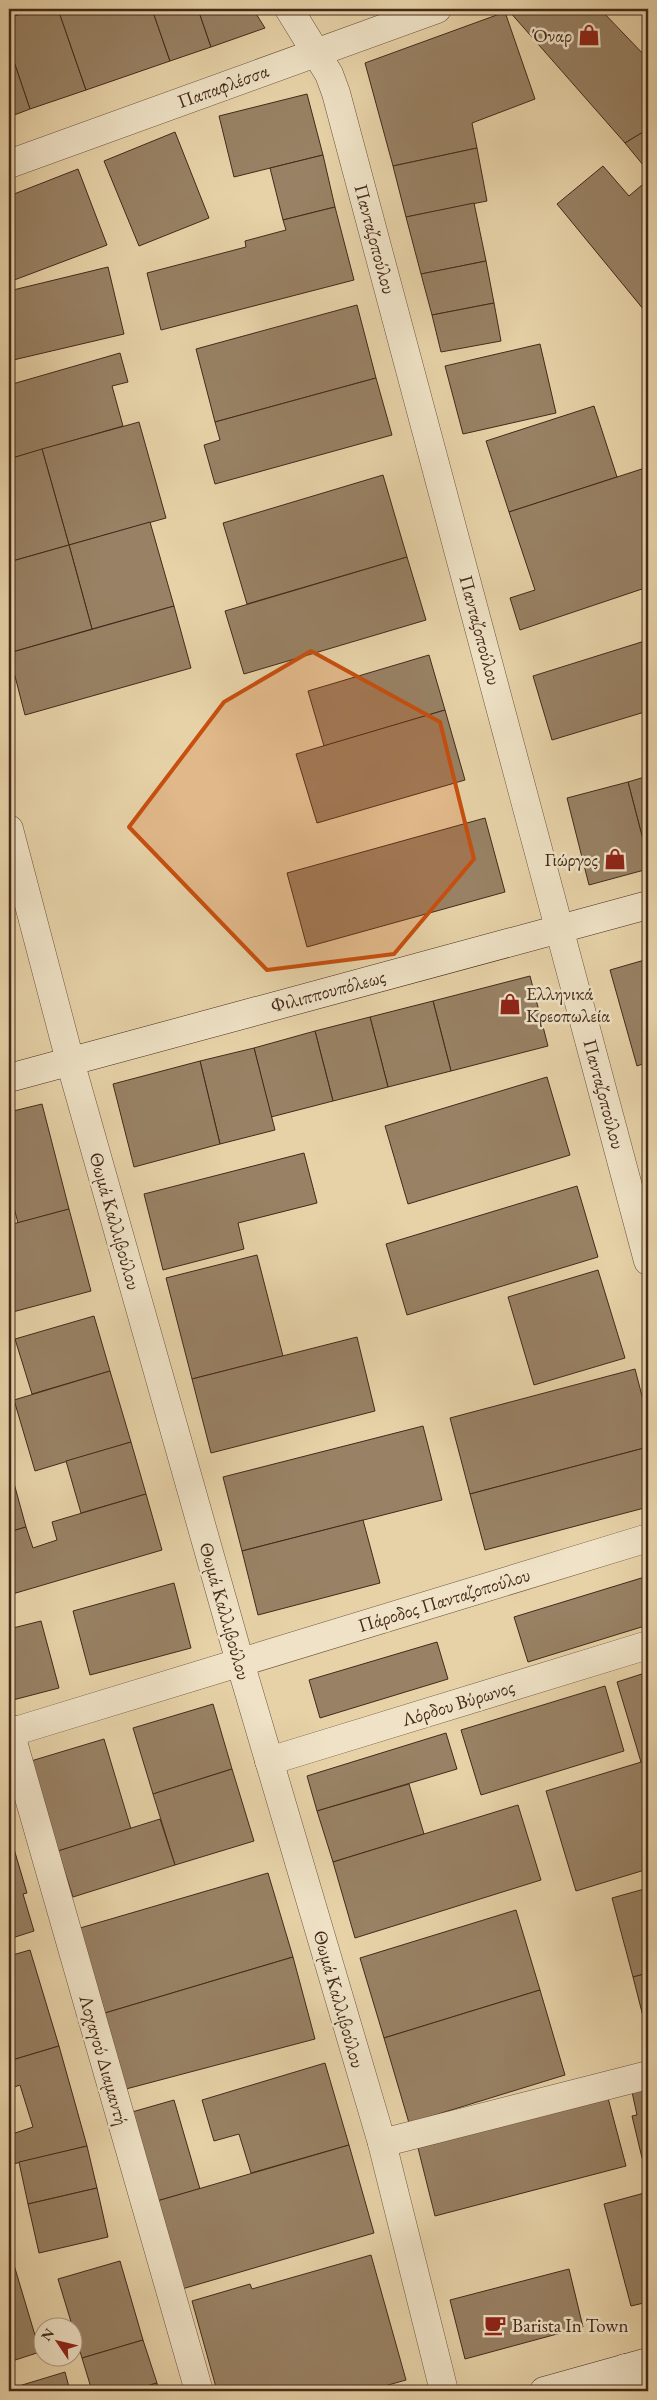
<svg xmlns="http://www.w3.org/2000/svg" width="657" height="2400" font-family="'EB Garamond',serif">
  <rect width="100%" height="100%" fill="#e7d2a8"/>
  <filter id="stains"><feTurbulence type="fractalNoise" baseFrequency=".004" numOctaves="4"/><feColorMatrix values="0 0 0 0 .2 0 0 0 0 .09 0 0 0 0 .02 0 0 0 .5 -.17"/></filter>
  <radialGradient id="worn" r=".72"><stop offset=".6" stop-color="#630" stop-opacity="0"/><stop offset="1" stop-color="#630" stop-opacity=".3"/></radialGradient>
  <g fill="#988164" stroke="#43291a">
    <polygon points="35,9 58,9 86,90 30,109 9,47 9,18"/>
    <polygon points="58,9 152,9 170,61 86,90"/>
    <polygon points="152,9 198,9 211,47 170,61"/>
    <polygon points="198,9 253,9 265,28 211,47"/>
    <polygon points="301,9 323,9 306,15"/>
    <polygon points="514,9 600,9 648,59 648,129 625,143 509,11"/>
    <polygon points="505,12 535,99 472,123 477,148 393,166 365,63"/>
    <polygon points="9,47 30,109 9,117"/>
    <polygon points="307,94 323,155 234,177 219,116"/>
    <polygon points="648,129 648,171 625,143"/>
    <polygon points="175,132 209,218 139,246 104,161"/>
    <polygon points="477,148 487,201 406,217 393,166"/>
    <polygon points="323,155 335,207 283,220 270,168"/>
    <polygon points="603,166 629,196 648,180 648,307 644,310 557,204"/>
    <polygon points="78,169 107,245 9,282 9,196"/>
    <polygon points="474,203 486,261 421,274 406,217"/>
    <polygon points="335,207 354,280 161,330 147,273 246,247 245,241 286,230 283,220"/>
    <polygon points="486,261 494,303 432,315 421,274"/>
    <polygon points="108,267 124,334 9,361 9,291"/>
    <polygon points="494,303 501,341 441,352 432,315"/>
    <polygon points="357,305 376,378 215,422 196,349"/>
    <polygon points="540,344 556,413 463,434 445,366"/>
    <polygon points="120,353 128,382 112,386 123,426 9,459 9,385"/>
    <polygon points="376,378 392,435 215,484 204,445 220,440 215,422"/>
    <polygon points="594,406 617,477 509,512 486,441"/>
    <polygon points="139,422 166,518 69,545 42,449"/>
    <polygon points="42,449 69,545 9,562 9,459"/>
    <polygon points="648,467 648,587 520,630 510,598 535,590 509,512"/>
    <polygon points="383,475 407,557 247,604 223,523"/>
    <polygon points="150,522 174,606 92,629 69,545"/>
    <polygon points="69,545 92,629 9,653 9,562"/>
    <polygon points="407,557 426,620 244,674 225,611"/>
    <polygon points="174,606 191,668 25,715 9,653"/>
    <polygon points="648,640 648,711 552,740 533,676"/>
    <polygon points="429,655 445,710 324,746 308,691"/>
    <polygon points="445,710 465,780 317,823 296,754"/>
    <polygon points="648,776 648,859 628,782"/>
    <polygon points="628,782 648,859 648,869 589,885 567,798"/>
    <polygon points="485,818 505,892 307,947 287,873"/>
    <polygon points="648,959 648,1062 637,1066 610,970"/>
    <polygon points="530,976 548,1046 451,1071 433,1001"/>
    <polygon points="433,1001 451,1071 388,1087 370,1017"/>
    <polygon points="370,1017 388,1087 333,1101 315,1031"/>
    <polygon points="315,1031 333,1101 271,1117 254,1048"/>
    <polygon points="254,1048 275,1130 220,1144 200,1061"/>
    <polygon points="200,1061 220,1144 134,1167 113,1084"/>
    <polygon points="547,1077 570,1155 408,1204 385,1126"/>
    <polygon points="42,1104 69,1209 18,1223 9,1189 9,1112"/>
    <polygon points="304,1153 317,1203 238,1223 244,1249 163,1270 144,1194"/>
    <polygon points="577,1186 598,1257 407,1315 386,1244"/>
    <polygon points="69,1209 91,1291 9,1313 9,1225"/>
    <polygon points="257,1255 283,1356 192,1379 166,1278"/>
    <polygon points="598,1270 625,1358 534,1385 508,1297"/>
    <polygon points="94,1316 110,1371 32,1394 15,1339"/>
    <polygon points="357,1337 375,1411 211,1453 192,1379"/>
    <polygon points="635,1369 648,1419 648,1447 470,1494 450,1418"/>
    <polygon points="110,1371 131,1442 35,1471 14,1400"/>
    <polygon points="423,1426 442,1500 242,1551 223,1477"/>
    <polygon points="131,1442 146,1494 81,1513 66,1461"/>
    <polygon points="648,1447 648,1507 485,1550 470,1494"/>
    <polygon points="12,1476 26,1527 9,1532 9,1477"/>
    <polygon points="146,1494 162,1550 9,1595 9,1532 26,1527 33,1548 57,1540 52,1522"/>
    <polygon points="363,1520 380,1583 258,1615 242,1551"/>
    <polygon points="648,1576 648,1625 528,1662 514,1617"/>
    <polygon points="174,1583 191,1648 90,1675 73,1611"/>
    <polygon points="41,1621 59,1688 9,1701 9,1629"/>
    <polygon points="437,1642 448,1679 320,1718 309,1680"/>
    <polygon points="648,1672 648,1760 641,1762 617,1682"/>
    <polygon points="605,1686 624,1751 481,1795 461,1730"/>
    <polygon points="213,1704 232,1769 153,1794 133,1728"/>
    <polygon points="446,1733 457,1769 317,1811 307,1776"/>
    <polygon points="104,1739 131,1829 58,1851 31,1761"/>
    <polygon points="648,1760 648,1869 576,1891 546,1791"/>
    <polygon points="232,1769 254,1841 175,1865 153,1794"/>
    <polygon points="409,1784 424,1834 333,1862 317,1811"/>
    <polygon points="518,1805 541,1880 355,1938 333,1862"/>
    <polygon points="160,1819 175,1865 73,1897 58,1851"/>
    <polygon points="14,1849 27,1893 23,1894 34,1931 9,1939 9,1851"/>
    <polygon points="268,1873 293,1957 105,2013 80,1928"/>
    <polygon points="648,1888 648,1973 633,1977 612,1898"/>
    <polygon points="516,1910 540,1990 384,2038 360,1958"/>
    <polygon points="30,1950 59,2046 9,2061 9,1956"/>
    <polygon points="293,1957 315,2039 126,2089 105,2013"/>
    <polygon points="648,1973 648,2036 633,1977"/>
    <polygon points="540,1990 565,2075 409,2123 384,2038"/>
    <polygon points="59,2046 87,2146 9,2165 9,2135 33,2127 20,2085 9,2089 9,2061"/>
    <polygon points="325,2063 349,2145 251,2173 239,2134 214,2141 202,2100"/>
    <polygon points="648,2088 648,2156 642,2158 632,2116 637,2115 632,2092"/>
    <polygon points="608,2098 626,2166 435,2216 418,2148"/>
    <polygon points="174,2100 200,2189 157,2201 132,2112"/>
    <polygon points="349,2145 374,2233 182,2289 157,2201"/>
    <polygon points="87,2146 97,2188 28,2204 19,2162"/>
    <polygon points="97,2188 108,2237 39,2253 28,2204"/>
    <polygon points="648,2192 648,2302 631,2306 604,2204"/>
    <polygon points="9,2248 14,2265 9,2266"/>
    <polygon points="371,2255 406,2380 367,2391 217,2391 192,2301 250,2284 252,2289"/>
    <polygon points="120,2261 143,2340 82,2358 58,2279"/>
    <polygon points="14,2265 40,2352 9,2362 9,2266"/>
    <polygon points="569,2269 583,2327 465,2359 450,2300"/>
    <polygon points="143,2340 157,2383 130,2391 92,2391 82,2358"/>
    <polygon points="65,2372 70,2391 9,2391 9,2389"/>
    <polygon points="157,2383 159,2391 130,2391"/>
  </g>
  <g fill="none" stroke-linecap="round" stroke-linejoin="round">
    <g stroke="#6c533e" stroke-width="29">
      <g id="minor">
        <polyline points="289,9 329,74 336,93 648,1261"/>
        <polyline points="9,164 437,9"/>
        <polyline points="9,829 70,1061 240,1662 382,2143 444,2391"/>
        <polyline points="9,1728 199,2391"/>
        <polyline points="9,1733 648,1538"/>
        <polyline points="269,1761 648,1645"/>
        <polyline points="382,2143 648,2075"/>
        <polyline points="625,2368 634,2391"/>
      </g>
    </g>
    <g stroke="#43291a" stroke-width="29">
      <g id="secondary">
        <polyline points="9,1078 648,905"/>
        <polyline points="544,2391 648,2362"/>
      </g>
    </g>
    <use href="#minor" stroke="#efe2c6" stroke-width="28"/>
    <use href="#secondary" stroke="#efe2c6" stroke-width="28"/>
  </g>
  <path fill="#c74f0f" fill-opacity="0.2" stroke="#c74f0f" stroke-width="4" stroke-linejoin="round" d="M311,651L440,722L474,859L394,954L267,970L129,827L224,702Z"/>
  <defs>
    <g id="shop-bare" transform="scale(1.725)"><path d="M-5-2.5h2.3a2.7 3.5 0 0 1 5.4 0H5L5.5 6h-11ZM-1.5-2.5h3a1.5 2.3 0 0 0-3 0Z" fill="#8f2418" stroke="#efe2c6" stroke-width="2.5" paint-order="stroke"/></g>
    <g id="cafe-bare" transform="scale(1.725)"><path d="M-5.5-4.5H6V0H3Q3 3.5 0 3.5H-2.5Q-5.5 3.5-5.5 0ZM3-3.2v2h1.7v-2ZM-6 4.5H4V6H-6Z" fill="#8f2418" stroke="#efe2c6" stroke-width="2.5" paint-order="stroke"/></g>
  </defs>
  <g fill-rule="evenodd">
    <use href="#shop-bare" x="589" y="35"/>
    <use href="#shop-bare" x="615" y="859"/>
    <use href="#shop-bare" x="510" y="1004"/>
    <use href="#cafe-bare" x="495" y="2325"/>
  </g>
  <g text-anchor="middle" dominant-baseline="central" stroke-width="5" stroke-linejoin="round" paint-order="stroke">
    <g font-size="19" fill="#43291a" stroke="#efe2c6" text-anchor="end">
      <text x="572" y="35">Όναρ</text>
      <text x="598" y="859">Γιώργος</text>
      <text x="526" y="993" text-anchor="start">Ελληνικά<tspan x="526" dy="22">Κρεοπωλεία</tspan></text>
      <text x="512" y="2325" text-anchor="start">Barista In Town</text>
    </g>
    <g font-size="19" fill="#43291a" stroke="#efe2c6">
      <text transform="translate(223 86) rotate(-20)">Παπαφλέσσα</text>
      <text transform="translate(375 239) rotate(75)">Πανταζοπούλου</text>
      <text transform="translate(480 630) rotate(75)">Πανταζοπούλου</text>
      <text transform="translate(328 991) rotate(-15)">Φιλιππουπόλεως</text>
      <text transform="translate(604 1094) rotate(75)">Πανταζοπούλου</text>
      <text transform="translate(115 1221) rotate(74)">Θωμά Καλλιβούλου</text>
      <text transform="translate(444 1600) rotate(-17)">Πάροδος Πανταζοπούλου</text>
      <text transform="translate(225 1611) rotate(74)">Θωμά Καλλιβούλου</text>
      <text transform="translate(458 1703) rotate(-17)">Λόρδου Βύρωνος</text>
      <text transform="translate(339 1999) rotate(74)">Θωμά Καλλιβούλου</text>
      <text transform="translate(104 2060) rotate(74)">Λοχαγού Διαμαντή</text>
    </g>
  </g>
  <rect width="657" height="2400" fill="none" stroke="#e7d2a8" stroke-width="30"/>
  <rect x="10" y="10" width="637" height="2380" fill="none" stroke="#43291a" stroke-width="2.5"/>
  <rect x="15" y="15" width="627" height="2370" fill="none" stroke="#43291a"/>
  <g transform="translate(58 2342) rotate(305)"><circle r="24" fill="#efe2c6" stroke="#aa9881"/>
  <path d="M0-4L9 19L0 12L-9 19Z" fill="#8f2418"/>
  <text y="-8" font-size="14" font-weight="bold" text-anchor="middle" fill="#43291a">N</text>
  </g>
  <rect width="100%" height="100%" filter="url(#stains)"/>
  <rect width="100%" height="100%" fill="url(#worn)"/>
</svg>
